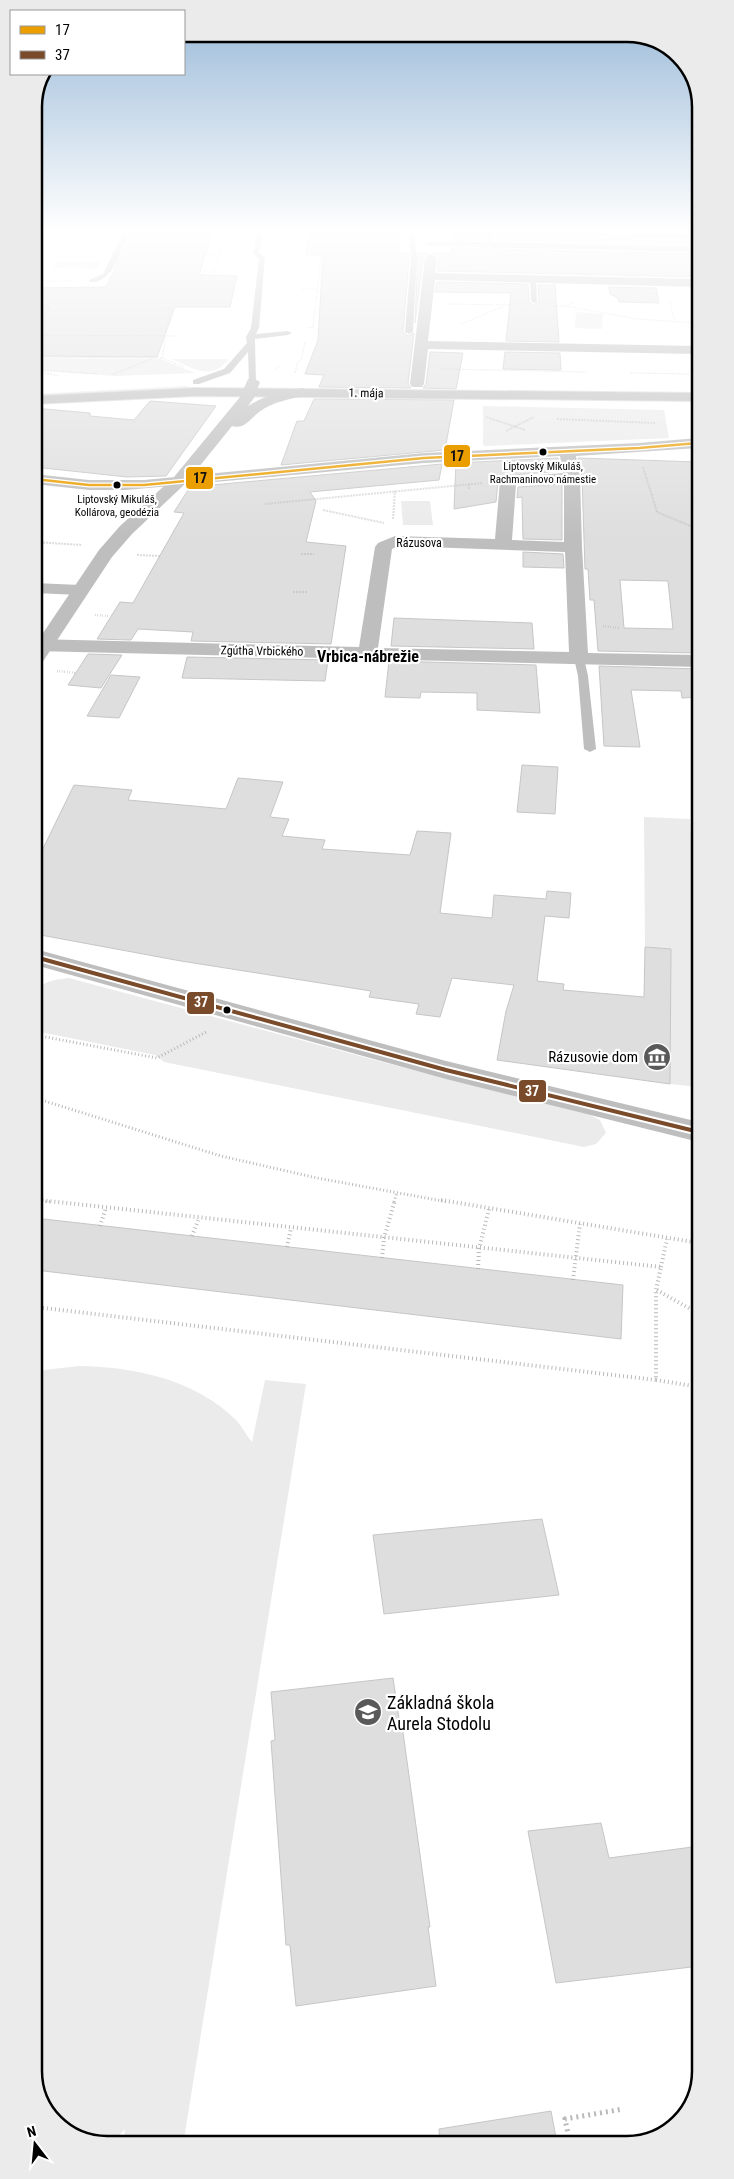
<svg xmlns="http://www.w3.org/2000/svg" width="734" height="2179" font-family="'Roboto Condensed',sans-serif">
  <rect width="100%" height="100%" fill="#fff"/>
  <g fill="#ebebeb">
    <polygon points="58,261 101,261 97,269 53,268"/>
    <polygon points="576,312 603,314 602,329 575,328"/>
    <polygon points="43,358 161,359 195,373 115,376 40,370 39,368"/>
    <path d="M171,359H229C210,382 194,368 171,359Z"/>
    <polygon points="188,386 188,388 34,396 34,394"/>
    <polygon points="483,406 664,410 669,438 487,446 483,445"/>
    <polygon points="401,501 430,501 433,525 403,525"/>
    <polygon points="644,817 690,819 699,1003 699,1087 670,1084 671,949 645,947"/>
    <path d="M69,978L386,1063L590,1115L600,1120L606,1133L596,1144L584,1147L164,1062L155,1055L35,1031V993C43,980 55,980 69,978Z"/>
    <path d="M79,1366C134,1367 195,1379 236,1420C242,1426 246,1435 252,1442L265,1380L306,1384L183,2145H123L125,2129L110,2145H102L59,2127L36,2090L35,1371Z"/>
  </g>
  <g fill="#dedede" stroke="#c6c6c6" fill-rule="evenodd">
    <polygon points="133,231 213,231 199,275 237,276 230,307 175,307 157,357 34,356 34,288 106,287"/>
    <polygon points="309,231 398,231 399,253 409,253 409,258 403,332 408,336 414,333 408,384 411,388 319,387 324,375 305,374 318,340 323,255 306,255"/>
    <polygon points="452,231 487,231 485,240 451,240"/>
    <polygon points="495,237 698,241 698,244 495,240"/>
    <polygon points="451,248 698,254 698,277 437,271 439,258 433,253 450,253"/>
    <polygon points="418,253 429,253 423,258 415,323"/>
    <polygon points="437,282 528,284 529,301 533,305 539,301 538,285 555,285 559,342 506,341 511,293 435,292"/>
    <polygon points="609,287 656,288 659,303 619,302 618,298 610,294"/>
    <polygon points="430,352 463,353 456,389 423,388 426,384"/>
    <polygon points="505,352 560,353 561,370 503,369"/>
    <polygon points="314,399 454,400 445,450 281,465 297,421 304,421"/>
    <polygon points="150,401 216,406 166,476 127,477 34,467 34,408 90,413 90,416 134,420"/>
    <polygon points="558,458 561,471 502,476 498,481 496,502 454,509 456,463"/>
    <path d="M578,458L698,462V653L598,651L594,600H590L588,569H585L582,477ZM620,580L668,581L673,629L624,628Z"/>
    <polygon points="442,464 439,480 310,492 316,501 306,542 346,546 331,644 191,641 193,632 138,629 131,640 97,639 120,602 133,603 184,513 174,512 190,487"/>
    <polygon points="562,484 562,540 523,539 522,497 517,498 518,487"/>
    <polygon points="523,552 563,554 564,568 523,567"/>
    <polygon points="394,618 532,623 534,649 391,646"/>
    <polygon points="88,654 122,655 101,688 68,685"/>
    <polygon points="187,657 328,660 325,681 182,678"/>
    <polygon points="389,661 536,665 540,713 477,710 477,693 421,692 420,698 385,697"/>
    <polygon points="599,666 699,669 699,697 682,698 681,691 631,690 640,747 604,746"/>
    <polygon points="111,675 140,677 119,718 87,716"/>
    <polygon points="522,765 558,767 555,814 517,812"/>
    <polygon points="238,778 283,782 270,817 289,819 282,836 325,840 322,849 410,855 417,831 451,833 440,913 492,918 494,895 546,899 547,891 571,893 569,918 545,916 537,981 564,984 563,990 644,997 645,947 671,949 670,1084 497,1060 506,1011 514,985 452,978 440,1017 416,1014 419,1004 369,997 371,991 181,961 35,934 35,865 74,785 132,790 128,800 226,809"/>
    <polygon points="35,1218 623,1285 621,1339 35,1270"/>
    <polygon points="542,1519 559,1595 384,1614 373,1535"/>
    <polygon points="393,1678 400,1725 402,1725 430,1927 428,1927 436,1986 296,2006 290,1945 286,1945 271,1741 275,1740 271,1692"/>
    <polygon points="601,1823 609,1858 700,1846 700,1966 556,1983 528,1831"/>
    <polygon points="551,2111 557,2143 440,2144 439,2129"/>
  </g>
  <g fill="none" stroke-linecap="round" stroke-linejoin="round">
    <g stroke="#dbdbdb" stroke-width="2">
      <polygon id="primary" points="195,388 698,393 698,401 195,396 34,404 34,396"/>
    </g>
    <g stroke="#b9b9b9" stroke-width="1" stroke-dasharray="0.5 1" stroke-linecap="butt">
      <polyline points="205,255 219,255 226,231"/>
      <polyline points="202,275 204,271 214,271 219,255"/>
      <polyline points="34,281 73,281"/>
      <polyline points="125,282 133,282"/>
      <polyline points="302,289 317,289"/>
      <polyline points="573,302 565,306 638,319 698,323"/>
      <polyline points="670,302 675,322"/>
      <polyline points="448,304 517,305"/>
      <polyline points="550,306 565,306"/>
      <polyline points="38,307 50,307 42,321"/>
      <polyline points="161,308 172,308 168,321"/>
      <polyline points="461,324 504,306"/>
      <polyline points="306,328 313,327 321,256"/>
      <polyline points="34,335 177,336"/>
      <polyline points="34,357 162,358 184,367"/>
      <polyline points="162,358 166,336"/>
      <polyline points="441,369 586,372"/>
      <polyline points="35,370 97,374"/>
      <polyline points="35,370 41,357"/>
      <polyline points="274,371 279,366"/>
      <polyline points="41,372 59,376"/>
      <polyline points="295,373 298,362 301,360 305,342"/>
      <polyline points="630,373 689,374"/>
      <polyline points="113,374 152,359"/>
    </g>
    <g stroke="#b9b9b9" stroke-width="2" stroke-dasharray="0.5 1" stroke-linecap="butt">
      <polyline points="486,417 525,430"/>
      <polyline points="557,419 655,423"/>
      <polyline points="506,431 534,417"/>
      <polyline points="643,467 657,512 698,529"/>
      <polyline points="469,484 469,489"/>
      <polyline points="265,504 483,483"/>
      <polyline points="323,510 384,523"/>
      <polyline points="393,519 395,491"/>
      <polyline points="694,527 698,540"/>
      <polyline points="34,542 82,545"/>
      <polyline points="301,554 314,554"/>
      <polyline points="137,555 160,556"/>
      <polyline points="293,592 308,592"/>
    </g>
    <g stroke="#b9b9b9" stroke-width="2.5" stroke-dasharray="0.5 2" stroke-linecap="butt">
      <polyline points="95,615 109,616"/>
      <polyline points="603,626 619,628"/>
      <polyline points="57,671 76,673"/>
    </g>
    <g stroke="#b9b9b9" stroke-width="3" stroke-dasharray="1 2.5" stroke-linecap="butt">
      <polyline points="35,1035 157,1058 208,1031"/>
      <polyline points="35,1098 221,1156 317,1178 448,1202"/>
      <polyline points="35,1200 51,1202"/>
      <polyline points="394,1202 397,1192"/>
    </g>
    <g stroke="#b9b9b9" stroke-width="4" stroke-dasharray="1 3" stroke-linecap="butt">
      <polyline points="441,1200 699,1243"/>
      <polyline points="100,1226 106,1208"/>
      <polyline points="192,1236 199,1218"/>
      <polyline points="287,1247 291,1228"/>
      <polyline points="382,1258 384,1238 395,1200"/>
      <polyline points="661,1267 667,1239"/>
      <polyline points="478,1269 479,1249 489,1209"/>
      <polyline points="573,1280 580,1224"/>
      <polyline points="657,1290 699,1314"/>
      <polyline points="35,1307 656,1380 656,1290 661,1267 39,1200"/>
      <polyline points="656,1380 699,1387"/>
    </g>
    <polyline stroke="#b9b9b9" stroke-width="5" stroke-dasharray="2 4" stroke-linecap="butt" points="570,2143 565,2119 623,2109"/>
    <g fill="#bebebe" fill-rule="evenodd">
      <path d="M124,231H130C121,249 114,284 89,282V280L103,274Z"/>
      <polygon points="257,231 263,231 259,253 265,257 259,328 256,334 288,331 292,333 288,335 255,339 256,384 249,382 248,352 230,373 199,384 193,384 193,380 224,369 247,343 246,337 251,328 259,258 253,254"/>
      <polygon points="408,231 414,231 417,258 413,332 409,334 405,332 411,258"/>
      <polygon points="490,231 698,235 698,239 493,235 493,245 490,247 487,245 487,233"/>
      <polygon points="533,277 536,279 537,301 534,303 531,301 530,279"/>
      <polygon points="693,281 696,283 698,302 695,300 690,283"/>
      <polygon points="579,655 584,658 588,676 596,749 590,752 584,749 578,676 574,658"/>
    </g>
    <g fill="#bebebe" fill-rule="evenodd">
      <polygon points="431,241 698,246 698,252 427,246 425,244"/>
      <polygon points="431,254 437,258 435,273 698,279 698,287 435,280 428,341 698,346 698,354 428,349 424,384 422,387 412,387 410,384 425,258"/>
      <path d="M698,438V448L576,456L580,477L582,547L588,653L699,655V667L35,651V639L359,647L375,547L378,543L395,536L495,539L500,481L502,478L563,473L560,456L424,463L126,490H89L34,484V474L89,480H144L424,453L639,443ZM564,482V542L512,540L516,485ZM398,546L565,552L569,652L378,648L392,549Z"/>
      <polygon points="34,583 80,585 86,586 89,590 86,594 80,595 34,593"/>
      <polygon points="35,949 446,1061 699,1122 699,1142 446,1079 35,965"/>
    </g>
    <path fill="#bebebe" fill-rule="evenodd" d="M253,378L260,382L254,398L248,406C265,395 284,391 303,388L310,392L308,395C291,399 274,401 259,412C250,419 244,430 232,426L186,483L132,534L112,557L42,663L35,665V645L99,550L120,526L174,477L240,397L248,379Z"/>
    <use href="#primary" fill="#bebebe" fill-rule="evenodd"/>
    <g stroke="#fff" stroke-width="5">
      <polyline id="bus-1" points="34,479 89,485 144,485 424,458 639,448 698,443"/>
    </g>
    <g stroke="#fff" stroke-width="8">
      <polyline id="bus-2" points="35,957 446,1070 699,1132"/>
    </g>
    <use href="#bus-1" stroke="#eb9e00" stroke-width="2.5"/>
    <use href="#bus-2" stroke="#7a4b2a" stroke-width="4"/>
  </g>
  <linearGradient id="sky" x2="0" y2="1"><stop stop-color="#97b8d7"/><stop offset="0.43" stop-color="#fff"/><stop offset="1" stop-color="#fff" stop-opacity="0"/></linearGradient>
  <rect width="734" height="536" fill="url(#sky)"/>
  <defs>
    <g id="museum-disc" transform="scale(1.4375)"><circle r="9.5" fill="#595959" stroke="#fff"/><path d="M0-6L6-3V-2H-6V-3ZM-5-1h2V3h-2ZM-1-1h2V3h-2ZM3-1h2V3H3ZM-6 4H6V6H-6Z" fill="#fff"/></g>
    <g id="school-disc" transform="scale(1.4375)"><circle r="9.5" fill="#595959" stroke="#fff"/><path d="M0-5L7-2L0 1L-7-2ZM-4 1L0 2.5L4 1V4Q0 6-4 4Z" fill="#fff"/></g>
  </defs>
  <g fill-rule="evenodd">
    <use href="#museum-disc" x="657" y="1057"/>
    <use href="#school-disc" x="368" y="1712"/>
  </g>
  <g fill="#000" stroke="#fff" stroke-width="2">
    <circle cx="543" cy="452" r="4.5"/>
    <circle cx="117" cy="485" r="4.5"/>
    <circle cx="227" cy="1010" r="4.5"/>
  </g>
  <g text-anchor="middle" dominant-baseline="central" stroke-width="4.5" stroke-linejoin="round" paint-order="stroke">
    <g font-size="11" fill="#000" stroke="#fff">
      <text x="543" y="466">Liptovský Mikuláš,<tspan x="543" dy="13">Rachmaninovo námestie</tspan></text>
      <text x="117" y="499">Liptovský Mikuláš,<tspan x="117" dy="13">Kollárova, geodézia</tspan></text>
    </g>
    <g font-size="12" fill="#000" stroke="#fff">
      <text transform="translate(366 393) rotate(1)">1. mája</text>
      <text x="419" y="543">Rázusova</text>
      <text transform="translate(262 651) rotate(1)">Zgútha Vrbického</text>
    </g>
    <g font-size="15" fill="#000" stroke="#fff" text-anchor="end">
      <text x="638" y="1057">Rázusovie dom</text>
    </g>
    <g font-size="16" font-weight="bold" fill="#000" stroke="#fff">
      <text x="368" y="656">Vrbica-nábrežie</text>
    </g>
    <g font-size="18" fill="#000" stroke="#fff" text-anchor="start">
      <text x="387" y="1702">Základná škola<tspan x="387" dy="21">Aurela Stodolu</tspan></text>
    </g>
  </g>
  <path d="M0 0H734V2179H0ZM107 42H627A65 65 0 0 1 692 107V2071A65 65 0 0 1 627 2136H107A65 65 0 0 1 42 2071V107A65 65 0 0 1 107 42Z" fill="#ebebeb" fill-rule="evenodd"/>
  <path fill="none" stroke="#000" stroke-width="2.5" d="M107 42H627A65 65 0 0 1 692 107V2071A65 65 0 0 1 627 2136H107A65 65 0 0 1 42 2071V107A65 65 0 0 1 107 42Z"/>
  <g stroke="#fff" stroke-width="2">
    <rect x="443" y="444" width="28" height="24" rx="5" fill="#eb9e00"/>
    <rect x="185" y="466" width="29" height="24" rx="5" fill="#eb9e00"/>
    <rect x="186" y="991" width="29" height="24" rx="5" fill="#7a4b2a"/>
    <rect x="518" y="1079" width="29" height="24" rx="5" fill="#7a4b2a"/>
  </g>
  <g font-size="14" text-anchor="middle" font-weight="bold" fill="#fff">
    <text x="201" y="1007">37</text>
    <text x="532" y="1096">37</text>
  </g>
  <g font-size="14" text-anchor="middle" font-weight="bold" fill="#111">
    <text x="457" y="461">17</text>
    <text x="200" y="483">17</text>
  </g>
  <rect x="10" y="10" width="175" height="65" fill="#ffffff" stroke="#999999"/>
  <rect x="20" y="26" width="25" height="8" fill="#eb9e00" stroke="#999999"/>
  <text x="55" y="35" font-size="15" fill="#000000">17</text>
  <rect x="20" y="51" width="25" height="8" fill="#7a4b2a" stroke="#999999"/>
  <text x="55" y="60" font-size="15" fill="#000000">37</text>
  <g transform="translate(35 2144) rotate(344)" stroke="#ffffff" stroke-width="4" paint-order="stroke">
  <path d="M0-4L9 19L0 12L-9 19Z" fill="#000000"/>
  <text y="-8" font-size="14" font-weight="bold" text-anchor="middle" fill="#000000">N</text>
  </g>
</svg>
